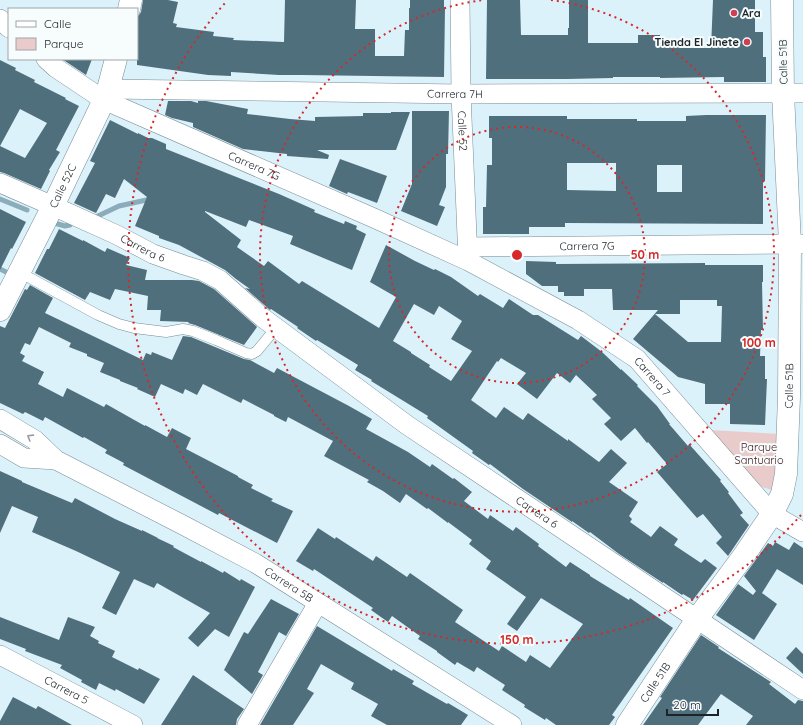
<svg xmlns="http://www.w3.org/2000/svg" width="803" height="725" font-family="Quicksand,sans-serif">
  <rect width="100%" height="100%" fill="#dcf2fb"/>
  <polygon fill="#eacbcb" points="710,430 781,434 775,489 772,490 762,487 711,437"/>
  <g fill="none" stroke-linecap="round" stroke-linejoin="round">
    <g stroke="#8bacba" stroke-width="5">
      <polyline points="0,199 27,210"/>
      <polyline points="98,216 119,206 151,199"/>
      <polyline points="54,223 65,226 70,225"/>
      <polyline points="0,269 12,275"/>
    </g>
  </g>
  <g fill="#506f7d" fill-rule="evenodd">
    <polygon points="143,0 168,0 178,2 173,23 177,24 176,27 214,32 213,36 234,38 233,40 284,42 285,0 356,0 355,29 375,29 375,56 404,56 405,30 409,30 409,8 410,8 410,0 444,0 444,8 445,8 444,77 302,75 279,75 231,72 231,76 208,75 137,65 137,18 141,12"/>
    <polygon points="487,0 520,0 521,35 568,35 568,28 569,28 569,0 588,0 588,43 638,43 638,35 660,35 660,39 683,39 683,48 711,48 713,0 755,0 755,32 763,32 763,57 766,57 766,82 724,82 724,77 660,78 660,77 613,77 613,78 567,79 486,79"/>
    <polygon points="62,59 92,59 86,75"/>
    <path d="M0,60L16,68L15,70L35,80L34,82L66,98L65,99L79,106L56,150L60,152L49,170L50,171L41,189L4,173L0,172ZM20,109L47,123L25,158L0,146Z"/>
    <polygon points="168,101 191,101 198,103 198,101 206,101 248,109 247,114 290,119 315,121 315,117 363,116 363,113 391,113 391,112 410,112 396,150 317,150 329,155 328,159 287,156 287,154 243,149 193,127 193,123 172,118 165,115"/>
    <polygon points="412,111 449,111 448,154 446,154 446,187 439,205 445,207 437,226 401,211 412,184"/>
    <path d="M706,115H766L765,181H763V224L565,223V227H529V234H483V207H486L487,165H492V138H489V116H567V119H637V121H686V116ZM567,163H616V191L567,190ZM657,165H682V192H657Z"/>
    <path d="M110,120L138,134V133L148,138H152L166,144V149L279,194L315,210L314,212L344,224L345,221L357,226L356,229L366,234L352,270L290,244L293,236L249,220L246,227L205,211V212L241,240L237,247L264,266L268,261L299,284L302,281L379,328L396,297L370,282L386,245L415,261L434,270L435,269L451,277L478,296L480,294L503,308L509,299L533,315H538L578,340L581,336L602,352L621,370V369L638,385L637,386L657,406L670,424H669L688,446L689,444L721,480L720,481L729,492L728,493L743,513L740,515L749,525L728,556L716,543L722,537L703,514L697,518L657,472L667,464L648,442L647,443L635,428L621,441L604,424L611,418L592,399L597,395L576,375L570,383L557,373L537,399L517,384L526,373L501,358L498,362L497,361L471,400L496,418L504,407L523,420L528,413L568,441V439L599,462L611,449L627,463L609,482L638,502L629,516L632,519L630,522L651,537L660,526L678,539L674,545L701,563L705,559L717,568L693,600L683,594L682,595L663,582V583L619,554L590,532L589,533L572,521V522L523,489L490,464L489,465L472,453L473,451L427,418L428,416L371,381L372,380L355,370L358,365L317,340L316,341L297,328L298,327L271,309L270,310L245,288L250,289L236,279L225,270L179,245L159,238V236L135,226L147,197L124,179L115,198L106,194L96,213L74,203L95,163L90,161ZM414,304L434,315L439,306L462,321L451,339L472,351L451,381L429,367L430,365L411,353V352L393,341Z"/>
    <polygon points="340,159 387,176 377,203 348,192 347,194 329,186"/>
    <polygon points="0,209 26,222 12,249 11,248 0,270"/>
    <polygon points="59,229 83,241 83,240 105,252 107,248 130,258 126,265 147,270 145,280 192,280 199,281 214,289 257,327 244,345 195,325 188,323 189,322 160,321 161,310 147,310 148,296 115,289 110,300 90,292 85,300 35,273 47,249 49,249"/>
    <path d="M526,261L556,262V264L705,263V265H763V282H762L763,330H761L760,356H765V379H767L765,425L730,424V404H705V384L678,377L633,339L658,310H613L612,289H584V296H564V292H558V286H542L526,274ZM680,300H717V306H722L721,342H688L655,314H680Z"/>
    <polygon points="30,285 53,298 45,313 143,360 146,353 151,355 152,352 172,360 183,336 191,337 244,359 250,360 274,373 277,368 349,406 372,419 366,429 408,452 430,467 432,464 453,479 454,478 472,492 464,501 488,519 490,515 513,531 516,527 539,544 538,546 566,567 570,562 590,575 590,576 629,600 630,598 673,628 612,715 615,717 609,725 556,725 546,718 545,720 524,707 525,705 502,690 505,685 477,667 474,672 457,662 455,665 437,652 437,651 418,639 420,636 392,616 388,622 371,610 373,608 314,569 313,571 296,561 318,528 335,539 336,537 373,561 376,556 407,577 410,573 463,610 455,622 499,651 502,646 526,662 530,655 550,668 583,624 541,598 517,631 507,624 526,597 486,569 491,561 469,544 472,540 448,522 448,523 428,508 427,509 406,494 400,503 383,491 367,482 369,480 324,456 333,441 288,417 286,422 274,416 274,415 243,399 241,403 203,384 197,395 185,389 183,394 161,384 155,397 137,389 138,388 120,381 120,380 100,372 104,363 87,356 87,354 69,347 71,343 39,327 30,345 25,343 20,353 25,356 22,361 44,372 38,384 63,397 67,388 104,407 106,404 145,426 145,425 167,437 172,428 191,438 186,449 238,476 238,477 253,485 251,488 273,499 271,501 293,511 277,543 219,513 218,515 123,465 124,463 105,453 107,450 84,437 83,438 45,417 43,421 25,412 23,414 0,403 0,326 5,328 25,289 27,290"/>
    <polygon points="0,471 22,481 22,482 72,503 75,498 115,519 142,531 142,530 158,538 157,538 174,546 173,547 201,562 201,561 223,573 224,571 240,581 241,579 255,587 229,637 215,629 198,647 188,638 210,613 157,583 154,588 134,579 116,615 102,608 120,572 76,551 32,532 38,517 12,506 0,533"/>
    <polygon points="775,542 789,550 794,542 803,548 803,585 777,569 762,593 777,604 754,640 716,615 738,584 753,595 756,591 744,576 768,543 773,546"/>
    <polygon points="271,599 299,614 286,636 279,632 258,672 263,675 252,694 224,670 244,632 248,634"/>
    <polygon points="0,617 59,640 68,617 95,627 90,636 99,641 98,643 115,651 112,657 138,670 139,668 160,679 144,704 116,689 115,691 99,683 96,690 81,682 82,680 60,668 62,665 25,651 26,649 0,639"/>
    <polygon points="317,626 392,671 393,669 414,681 412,684 447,704 448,703 468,715 461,725 387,725 371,716 378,704 351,689 354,683 321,664 307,689 314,693 293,725 260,725"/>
    <polygon points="701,635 719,647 718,648 771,682 769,684 795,704 798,700 803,701 803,725 746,725 753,716 721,694 698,725 643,725 662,698 660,697"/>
    <polygon points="796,647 803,654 803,674 786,658"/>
    <polygon points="193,675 244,709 237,719 236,725 161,725"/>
    <polygon points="13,697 36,709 38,706 72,725 0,725 0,721"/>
  </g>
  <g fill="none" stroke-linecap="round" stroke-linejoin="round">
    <g stroke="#788c95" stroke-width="11">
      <polyline id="lane" points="19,272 98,315 119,324 134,328 166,332 183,329 193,331 216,340 246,353 252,354 257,351 276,328"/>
    </g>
    <g stroke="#788c95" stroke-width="20">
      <g id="street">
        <path id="s1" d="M460,0L461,94L468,260"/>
        <polyline points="0,19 9,28"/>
        <path id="s2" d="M46,59L56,68L104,100L376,219L468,261L578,320L637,359L772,514L803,532"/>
        <path id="s3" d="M108,89L461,94L803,93"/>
        <path id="s4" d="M0,183L53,206L117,235L153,254L184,265L203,271L220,280L263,318L407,425L803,690"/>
        <path id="s5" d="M467,247L803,244"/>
        <path id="s6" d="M0,419L35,440L56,460L181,524L255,563L512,725"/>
        <polyline points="0,444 24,458 56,460"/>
        <path id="s7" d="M0,655L133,725"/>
        <polyline points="247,725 318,603"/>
      </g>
    </g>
    <g stroke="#788c95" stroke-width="23">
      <g id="secondary">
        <polyline points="129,9 131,0"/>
        <path id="s8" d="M0,310L53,206L104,100L108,89L116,59"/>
        <path id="s9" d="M627,725L697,619L745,554L772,514L782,494L786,474L789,397L790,244L783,93L782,0"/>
      </g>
    </g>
    <use href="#lane" stroke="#fff" stroke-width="10"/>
    <use href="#street" stroke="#fff" stroke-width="19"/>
    <use href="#secondary" stroke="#fff" stroke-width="22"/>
  </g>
  <defs><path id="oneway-chevron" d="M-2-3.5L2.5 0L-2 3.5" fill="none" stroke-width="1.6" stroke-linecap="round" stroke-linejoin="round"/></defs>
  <use stroke="#999c9e" href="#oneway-chevron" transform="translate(30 437) rotate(-148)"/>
  <g fill="none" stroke="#d62828" stroke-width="2" stroke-dasharray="2 4">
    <circle cx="517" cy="255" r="128"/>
    <path d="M551 0A257 257 0 1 1 483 0"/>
    <path d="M801 515A385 385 0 0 1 226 2"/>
  </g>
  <g fill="#cf3f51" stroke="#f7fcfd" stroke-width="1.5">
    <circle cx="734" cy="13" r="4"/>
    <circle cx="747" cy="42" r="4"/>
  </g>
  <g text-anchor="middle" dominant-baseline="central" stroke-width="4" stroke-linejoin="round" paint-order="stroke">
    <g font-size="11" font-weight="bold" fill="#1c2428" stroke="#f7fcfd" text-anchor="start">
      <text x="742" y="13">Ara</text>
      <text x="739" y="42" text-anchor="end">Tienda El Jinete</text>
    </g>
    <g font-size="11" fill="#1c2428" stroke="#f7fcfd">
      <text transform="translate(783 62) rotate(-91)">Calle 51B</text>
      <text stroke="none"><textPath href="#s3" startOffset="347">Carrera 7H</textPath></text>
      <text stroke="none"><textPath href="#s1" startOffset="131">Calle 52</textPath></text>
      <text stroke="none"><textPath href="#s2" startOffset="235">Carrera 7G</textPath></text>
      <text stroke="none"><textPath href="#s8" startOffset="139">Calle 52C</textPath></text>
      <text stroke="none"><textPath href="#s5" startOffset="120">Carrera 7G</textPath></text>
      <text stroke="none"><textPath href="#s4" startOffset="157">Carrera 6</textPath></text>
      <text stroke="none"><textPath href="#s2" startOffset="688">Carrera 7</textPath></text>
      <text stroke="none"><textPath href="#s9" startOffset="387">Calle 51B</textPath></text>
      <text stroke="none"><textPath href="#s4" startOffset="634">Carrera 6</textPath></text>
      <text stroke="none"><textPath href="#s6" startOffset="334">Carrera 5B</textPath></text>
      <text stroke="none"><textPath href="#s9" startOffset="51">Calle 51B</textPath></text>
      <text stroke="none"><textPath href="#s7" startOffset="75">Carrera 5</textPath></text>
    </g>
    <g font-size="11" fill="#46171b" stroke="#f7fcfd">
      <text x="759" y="447">Parque<tspan x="759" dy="13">Santuario</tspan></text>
    </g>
  </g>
  <circle cx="517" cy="255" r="6" fill="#d62828" stroke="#f7fcfd" stroke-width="2"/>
  <g font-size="12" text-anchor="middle" font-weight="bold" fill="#d62828" stroke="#f7fcfd" stroke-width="4" stroke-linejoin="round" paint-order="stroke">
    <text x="645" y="259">50 m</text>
    <text x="759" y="347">100 m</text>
    <text x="517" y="644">150 m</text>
  </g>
  <rect x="8" y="8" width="130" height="52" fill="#f7fcfd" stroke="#9fa6a8"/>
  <rect x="16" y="21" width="20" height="6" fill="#ffffff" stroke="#9fa6a8"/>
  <text x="44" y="28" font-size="12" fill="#1c2428">Calle</text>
  <rect x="16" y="38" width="20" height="12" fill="#eacbcb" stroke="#9fa6a8"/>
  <text x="44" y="48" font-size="12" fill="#1c2428">Parque</text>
  <path d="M667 709v6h51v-6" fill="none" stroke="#1c2428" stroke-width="2"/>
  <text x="673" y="709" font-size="12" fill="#1c2428" stroke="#f7fcfd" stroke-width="3" paint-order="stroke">20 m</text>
</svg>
